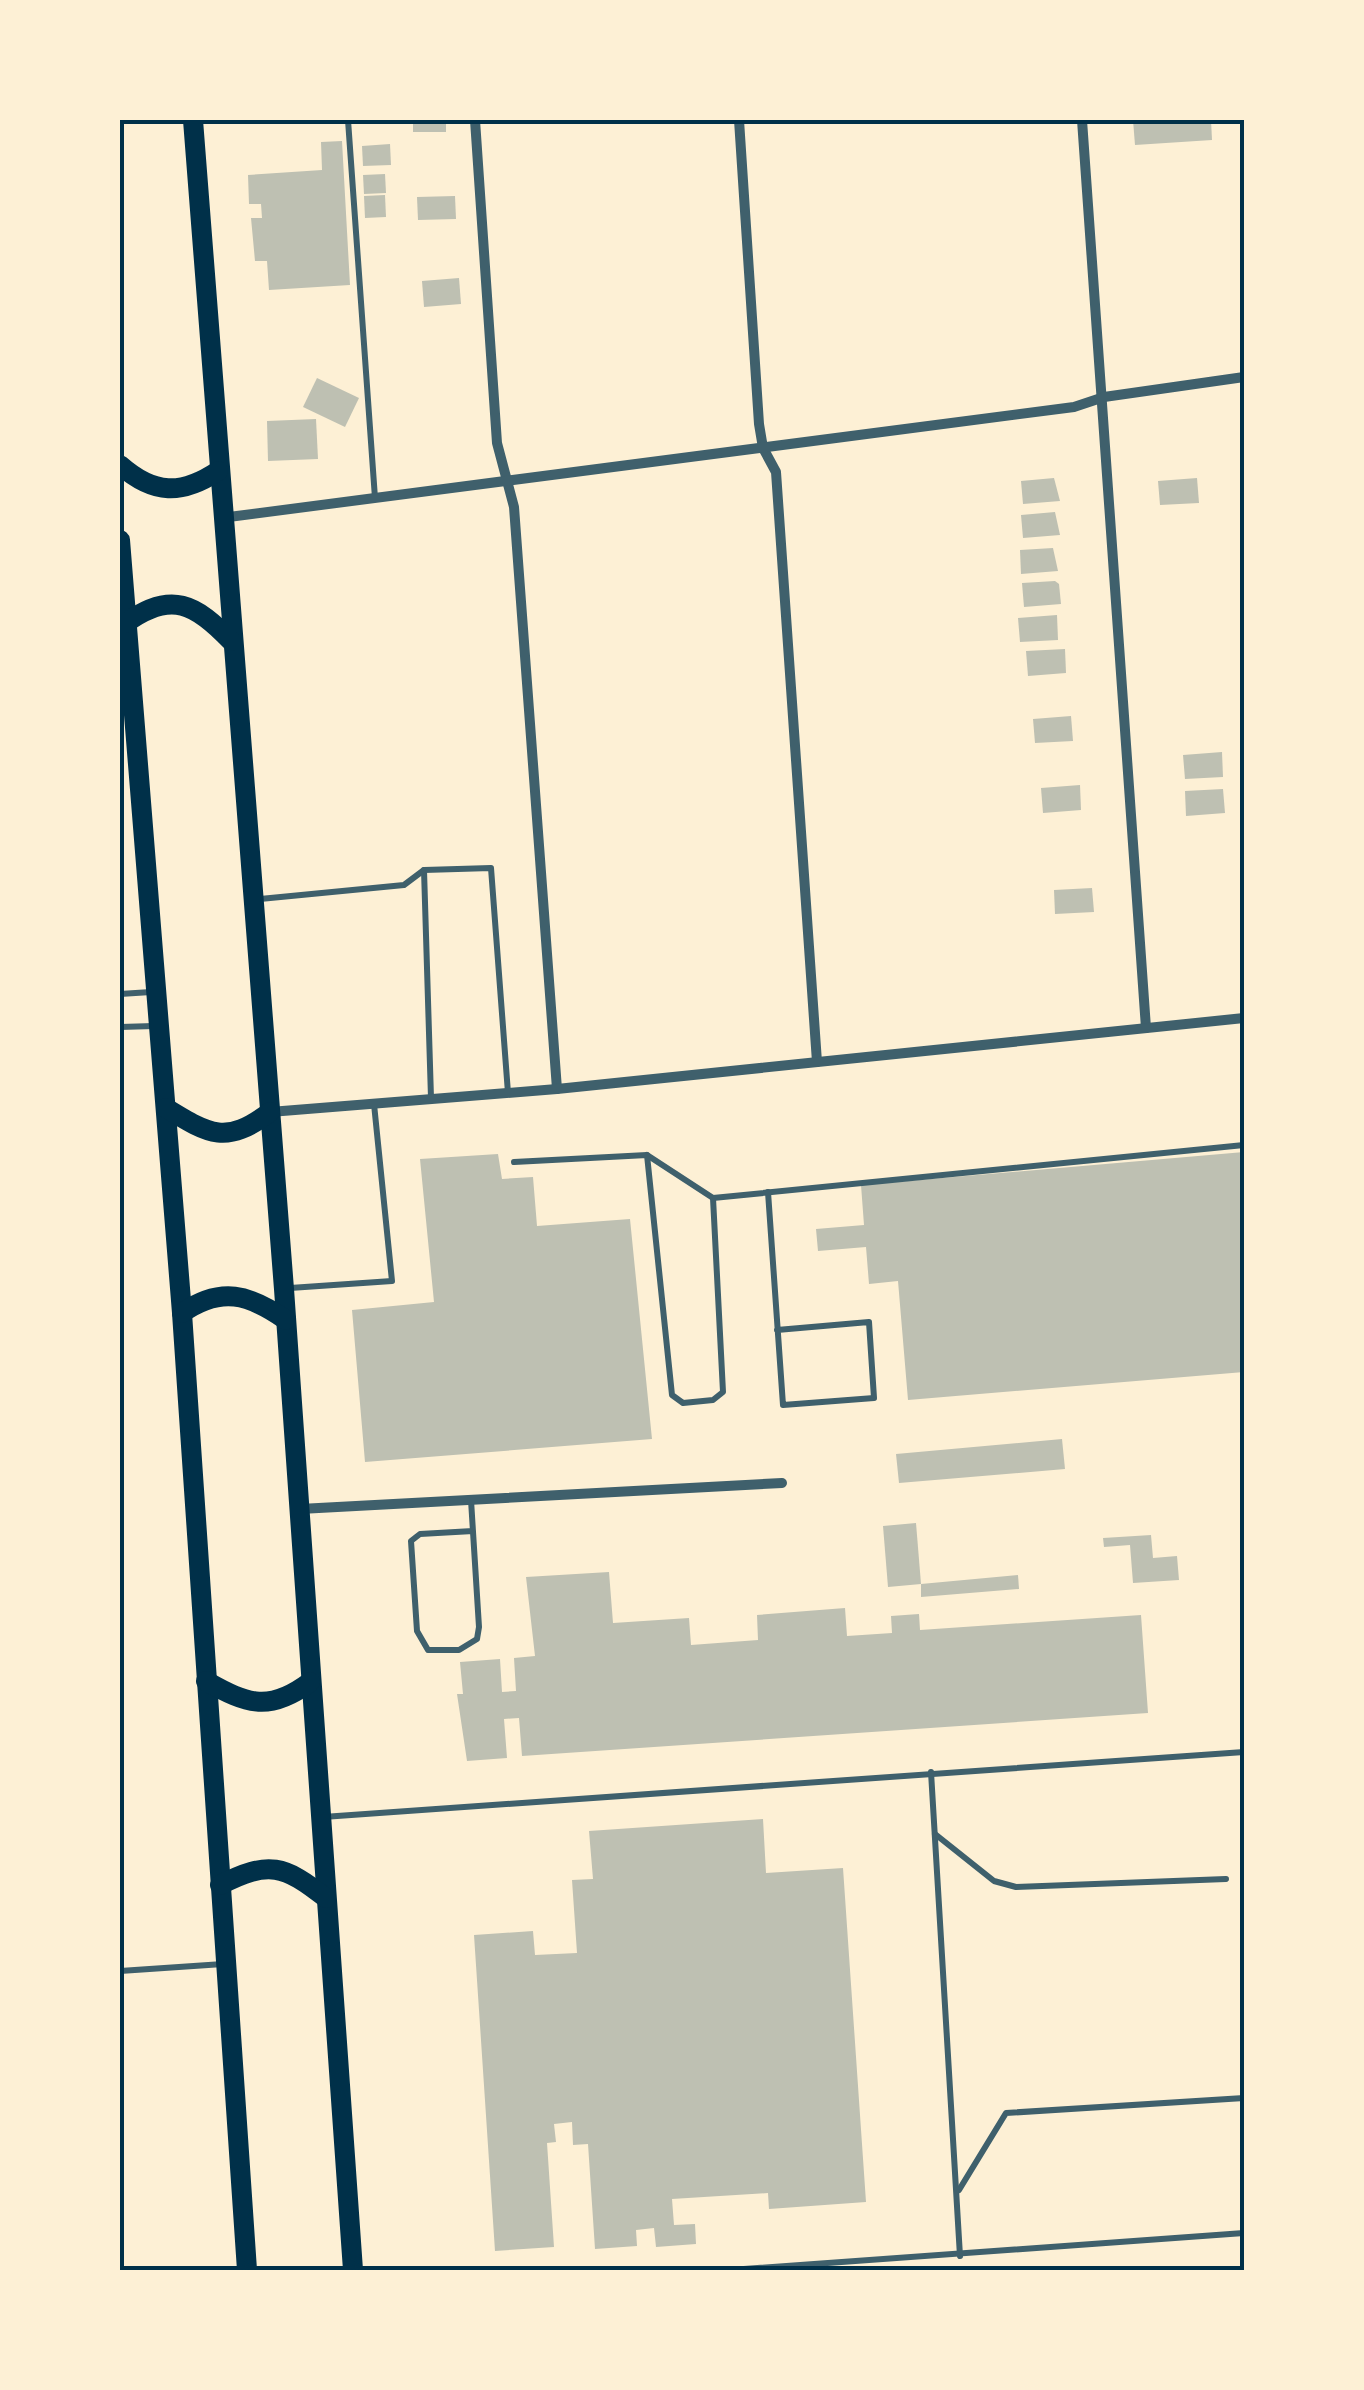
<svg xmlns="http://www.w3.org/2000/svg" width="1364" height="2390" font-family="'Roboto Condensed',sans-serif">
  <rect width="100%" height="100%" fill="#fdf0d5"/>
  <g fill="#bec0b2">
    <rect x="413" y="120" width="33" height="12"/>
    <polygon points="1133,120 1211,120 1212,140 1135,145"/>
    <polygon points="342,141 350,285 269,290 267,261 255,261 251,218 262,218 261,204 249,204 248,175 322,170 321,142"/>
    <polygon points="390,144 391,165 363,166 362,146"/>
    <polygon points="385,174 386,193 364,194 363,175"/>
    <polygon points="385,195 386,217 365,218 364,196"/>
    <polygon points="455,196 456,219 418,220 417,197"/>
    <polygon points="459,278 461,304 424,307 422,281"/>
    <polygon points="317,378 359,398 345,427 303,407"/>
    <polygon points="316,419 318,459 268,461 267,421"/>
    <polygon points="1054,478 1060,501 1023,504 1021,481"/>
    <polygon points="1197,478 1199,503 1160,505 1158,481"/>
    <polygon points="1055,512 1060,535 1023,538 1021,515"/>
    <polygon points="1053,548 1058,571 1021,574 1020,550"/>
    <polygon points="1055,581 1059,584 1061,604 1024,607 1022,583"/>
    <polygon points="1057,615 1058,640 1020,642 1018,618"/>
    <polygon points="1065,649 1066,673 1028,676 1026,651"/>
    <polygon points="1071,716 1073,741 1035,743 1033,719"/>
    <polygon points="1222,752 1223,777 1185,779 1183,755"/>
    <polygon points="1080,785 1081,810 1043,813 1041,788"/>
    <polygon points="1223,789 1225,813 1186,816 1185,791"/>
    <polygon points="1092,888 1094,912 1055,914 1054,890"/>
    <polygon points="1244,1152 1244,1372 908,1400 898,1281 869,1284 866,1247 818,1251 816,1229 864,1225 861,1185"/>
    <polygon points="498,1154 502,1179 533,1177 537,1226 630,1219 652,1439 365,1462 352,1310 434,1302 420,1159"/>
    <polygon points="1062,1439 1065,1469 899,1483 896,1454"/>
    <polygon points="916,1523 921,1584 888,1587 883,1526"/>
    <polygon points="1151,1535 1153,1558 1177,1556 1179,1580 1133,1583 1130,1545 1104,1547 1103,1538"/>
    <polygon points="609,1572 613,1623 689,1618 691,1645 758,1640 757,1615 845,1608 847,1636 892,1633 891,1616 919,1614 920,1630 1141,1615 1148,1713 522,1756 519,1718 504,1719 507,1758 467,1761 457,1694 463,1694 460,1662 500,1659 502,1692 516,1691 514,1658 535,1656 526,1577"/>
    <polygon points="1018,1575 1019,1589 921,1597 921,1584"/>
    <polygon points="763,1819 766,1873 843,1868 866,2202 769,2209 768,2193 672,2199 674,2225 695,2224 696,2244 656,2247 654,2228 636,2230 637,2246 595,2249 588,2144 573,2145 572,2122 554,2124 556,2142 547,2143 554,2247 495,2251 474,1935 533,1931 535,1955 577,1953 572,1880 593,1879 589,1831"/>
  </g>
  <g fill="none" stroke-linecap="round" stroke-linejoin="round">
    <g stroke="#3f606c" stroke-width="6">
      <polyline points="348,120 375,498"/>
      <polyline points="424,870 431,1098"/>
      <polyline points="260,899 404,885 424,870 491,868 508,1093"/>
      <polyline points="120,994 151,992"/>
      <polyline points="120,1027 154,1026"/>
      <polyline points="647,1155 713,1198"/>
      <polyline points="514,1162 647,1155 672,1395 683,1403 713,1400 723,1392 713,1198 1244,1145"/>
      <polyline points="768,1192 783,1405 874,1398 869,1322 777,1330"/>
      <polyline points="290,1288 392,1281 374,1104"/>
      <polyline points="471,1500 479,1627 477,1639 459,1650 428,1650 417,1631 411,1541 420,1534 473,1531"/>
      <polyline points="931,1772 960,2256"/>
      <polyline points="323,1817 1244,1752"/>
      <polyline points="935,1834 994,1881 1016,1887 1226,1879"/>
      <polyline points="120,1971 223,1964"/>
      <polyline points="959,2190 1006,2113 1244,2098"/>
      <polyline points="730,2270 1244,2233"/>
    </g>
    <g stroke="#3f606c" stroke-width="10">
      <polyline points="475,120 497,443 514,507 557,1089"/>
      <polyline points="739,120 759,424 763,448 776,472 817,1062"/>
      <polyline points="1082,120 1146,1028"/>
      <polyline points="221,518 1074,407 1104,397 1244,377"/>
      <polyline points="270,1112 557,1089 1244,1018"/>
      <polyline points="300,1509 782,1483"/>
    </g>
    <g stroke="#003049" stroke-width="20">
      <polyline points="193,120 284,1289 353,2270"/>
      <path d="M120,465C154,495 182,495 218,471"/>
      <polyline points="120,540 182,1313 247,2270"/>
      <path d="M126,623C171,590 196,604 231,641"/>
      <path d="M166,1108C210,1135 226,1145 270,1112"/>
      <path d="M182,1313C221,1286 249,1294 286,1320"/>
      <path d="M206,1681C248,1705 270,1712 310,1682"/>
      <path d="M220,1885C269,1860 284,1865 326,1898"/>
    </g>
  </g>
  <rect width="1364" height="2390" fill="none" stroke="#fdf0d5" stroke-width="245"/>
  <rect x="122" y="122" width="1120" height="2146" fill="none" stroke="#003049" stroke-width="4"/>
</svg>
